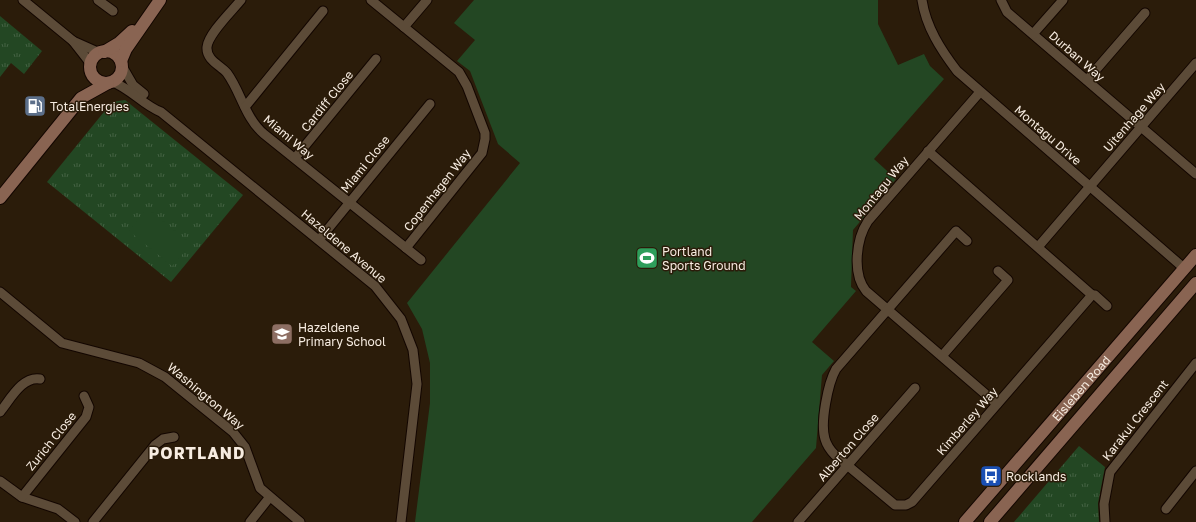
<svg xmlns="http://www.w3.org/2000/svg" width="1196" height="522" font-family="'Golos Text',sans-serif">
  <defs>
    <pattern id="grass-tufts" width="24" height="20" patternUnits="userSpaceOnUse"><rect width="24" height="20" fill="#234723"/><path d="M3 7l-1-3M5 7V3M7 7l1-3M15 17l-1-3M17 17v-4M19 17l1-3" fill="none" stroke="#446243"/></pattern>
  </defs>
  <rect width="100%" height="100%" fill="#2b1c0a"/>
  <g fill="url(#grass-tufts)">
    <polygon points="0,16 42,51 24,74 11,63 0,77"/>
    <polygon points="125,100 243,195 171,282 47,182 112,102"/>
    <polygon points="1079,446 1105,467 1098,503 1099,522 1014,522"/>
  </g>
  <g fill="#234723">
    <polygon points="474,0 878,0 878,24 898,65 924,54 930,66 944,79 874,159 896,179 853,230 851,287 856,291 812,342 834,361 822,375 816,448 752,522 415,522 430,403 430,363 422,329 407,303 520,163 498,144 470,71 457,61 475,40 454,23"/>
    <polygon points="147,208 191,244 172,266 129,231"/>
  </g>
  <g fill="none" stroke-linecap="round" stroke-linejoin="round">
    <g stroke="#130600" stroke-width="11">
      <g id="street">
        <polyline points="23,0 73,41 100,53"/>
        <polyline points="98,0 113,11"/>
        <path d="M241,0C232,11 208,34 207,47C206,60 220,65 227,73C241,92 245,118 264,134L421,260"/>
        <polyline points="371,0 459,72 467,86 485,133 485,139 482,153 406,248"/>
        <path d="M922,0C926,27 941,50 957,71L1185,269"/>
        <polyline points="1001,0 1007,12 1196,174"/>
        <polyline points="404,27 427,0"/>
        <polyline points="1033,34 1063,0"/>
        <polyline points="73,41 91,64"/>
        <polyline points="122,66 133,85 144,94"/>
        <polyline points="1087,80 1145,13"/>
        <path d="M113,82C131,89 143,105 161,112L375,286L401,319L413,350L417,384L401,522"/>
        <path d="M980,92L868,221C856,239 852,274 866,291L997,404"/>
        <polyline points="245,107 323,11"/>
        <path d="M928,151L1092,295L912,502L906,505H895L835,455C830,450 827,446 825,439C820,423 828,383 836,369L956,231L967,241"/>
        <polyline points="295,158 376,59"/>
        <polyline points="319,240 430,104"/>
        <polyline points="1038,247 1196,63"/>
        <polyline points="0,292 62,343 139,363 165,377 233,432 245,447 260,488 300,522"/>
        <polyline points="1092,295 1095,295 1107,306"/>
        <polyline points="942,356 1008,280 998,271"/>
        <path d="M0,412C10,400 22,376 40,379"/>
        <polyline points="0,481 22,497 58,509 75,522"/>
        <polyline points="22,497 86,417 89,407 84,396"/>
        <polyline points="1166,509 1196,471"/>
        <polyline points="93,522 155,445 163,439 174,437"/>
        <polyline points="250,522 269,498"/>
        <polyline points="798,522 915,388"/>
        <polyline points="1105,522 1104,504 1110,472 1196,363"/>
      </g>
    </g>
    <g stroke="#130600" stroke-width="14">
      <g id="secondary">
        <circle cx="106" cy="67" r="16"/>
        <polyline points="104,52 119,43 132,31"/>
        <polyline points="121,61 126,49 160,0"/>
        <polyline points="0,198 81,98 108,83"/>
        <path id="s1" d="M965,522L1196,255"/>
        <polyline points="990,522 1196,283"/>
      </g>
    </g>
    <use href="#street" stroke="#5c4b38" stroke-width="9"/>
    <use href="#secondary" stroke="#896452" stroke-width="12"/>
  </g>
  <defs>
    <g id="fuel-square" transform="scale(1.15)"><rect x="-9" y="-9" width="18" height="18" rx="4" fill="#5c6f8a" stroke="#2b1c0a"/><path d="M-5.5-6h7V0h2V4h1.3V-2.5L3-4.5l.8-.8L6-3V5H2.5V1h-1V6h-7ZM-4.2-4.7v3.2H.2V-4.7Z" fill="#fff"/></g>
    <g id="stadium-square" transform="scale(1.15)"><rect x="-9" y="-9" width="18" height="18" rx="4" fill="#2e9e5b" stroke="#2b1c0a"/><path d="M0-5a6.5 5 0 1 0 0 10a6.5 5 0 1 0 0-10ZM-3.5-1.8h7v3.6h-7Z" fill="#fff"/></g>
    <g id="school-square" transform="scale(1.15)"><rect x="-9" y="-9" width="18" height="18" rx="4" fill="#8d6e63" stroke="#2b1c0a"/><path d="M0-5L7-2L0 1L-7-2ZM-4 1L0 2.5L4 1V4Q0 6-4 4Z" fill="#fff"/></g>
    <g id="bus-square" transform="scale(1.15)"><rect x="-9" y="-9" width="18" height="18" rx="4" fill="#1a4fb4" stroke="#2b1c0a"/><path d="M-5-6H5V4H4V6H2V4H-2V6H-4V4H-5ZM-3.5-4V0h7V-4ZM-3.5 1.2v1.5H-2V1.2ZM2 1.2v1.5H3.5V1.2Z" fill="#fff"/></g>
  </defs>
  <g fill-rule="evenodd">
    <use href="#fuel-square" x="35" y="106"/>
    <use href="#stadium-square" x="647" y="258"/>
    <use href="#school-square" x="282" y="334"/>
    <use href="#bus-square" x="991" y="476"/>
  </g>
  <g text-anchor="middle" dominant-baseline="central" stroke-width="3" stroke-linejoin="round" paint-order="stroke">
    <g font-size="12" fill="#f7ece1" stroke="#2b1c0a">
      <text transform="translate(1077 56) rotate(41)">Durban Way</text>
      <text transform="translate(327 101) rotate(-51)">Cardiff Close</text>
      <text transform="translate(1134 117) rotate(-49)">Uitenhage Way</text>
      <text transform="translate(1048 135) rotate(41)">Montagu Drive</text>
      <text transform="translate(289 137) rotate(40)">Miami Way</text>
      <text transform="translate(365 164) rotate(-51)">Miami Close</text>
      <text transform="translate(881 188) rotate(-51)">Montagu Way</text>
      <text transform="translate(437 190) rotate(-52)">Copenhagen Way</text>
      <text transform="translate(344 246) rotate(40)">Hazeldene Avenue</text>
      <text stroke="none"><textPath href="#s1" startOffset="177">Eisleben Road</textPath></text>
      <text transform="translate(206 396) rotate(40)">Washington Way</text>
      <text transform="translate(1135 420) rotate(-52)">Karakul Crescent</text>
      <text transform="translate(967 421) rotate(-49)">Kimberley Way</text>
      <text transform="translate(51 441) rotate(-51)">Zurich Close</text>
      <text transform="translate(848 447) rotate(-49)">Alberton Close</text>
    </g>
    <g font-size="12" fill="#f7ece1" stroke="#2b1c0a" text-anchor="start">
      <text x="50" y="106">TotalEnergies</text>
      <text x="662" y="251">Portland<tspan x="662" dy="14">Sports Ground</tspan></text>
      <text x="298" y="327">Hazeldene<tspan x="298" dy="14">Primary School</tspan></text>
      <text x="1006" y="476">Rocklands</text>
    </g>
    <g font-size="16" font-weight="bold" letter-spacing="1" fill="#f7ece1" stroke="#2b1c0a">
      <text x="197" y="453">PORTLAND</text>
    </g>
  </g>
</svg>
